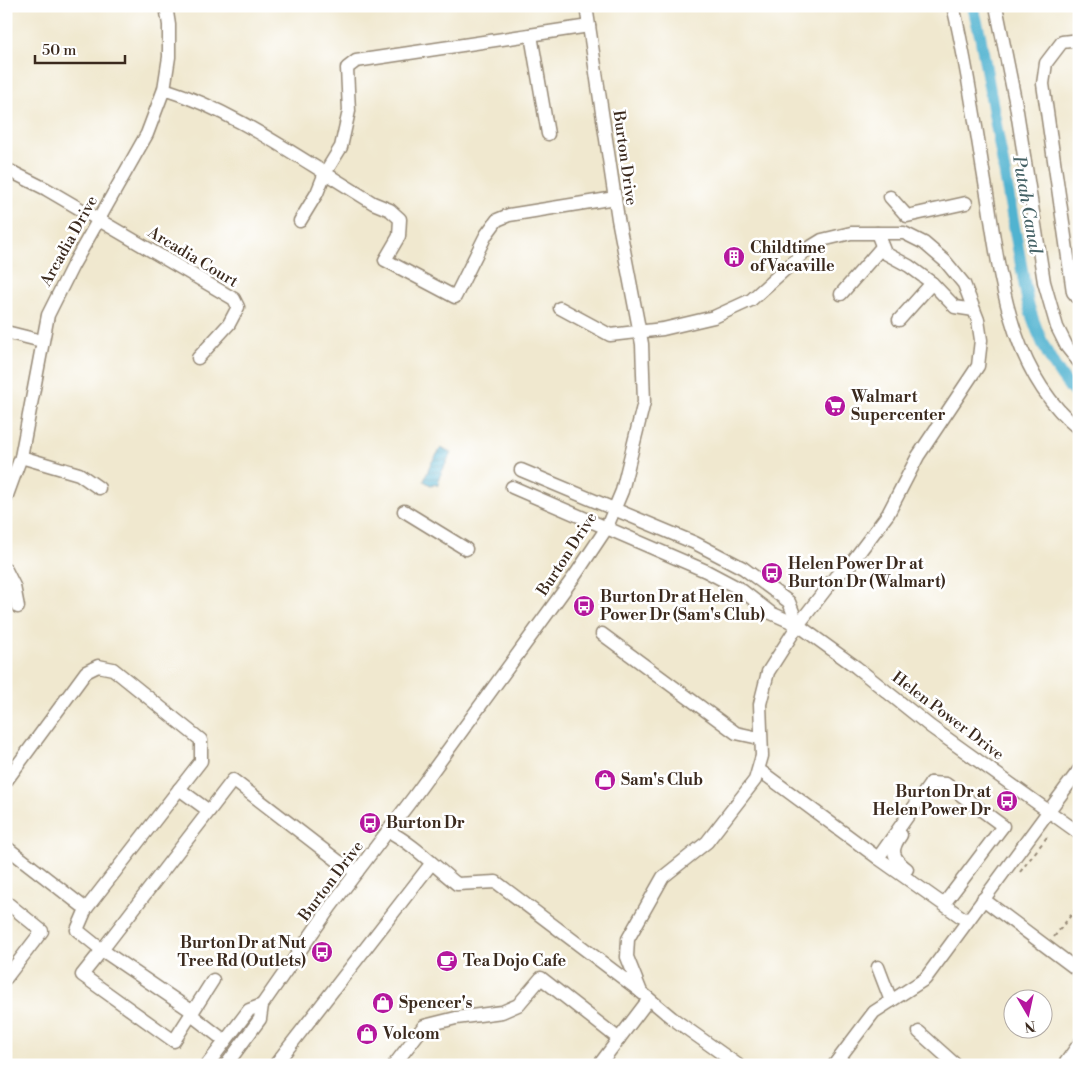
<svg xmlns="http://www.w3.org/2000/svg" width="1085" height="1071" font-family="'Libre Bodoni',serif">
  <defs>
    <pattern id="water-rules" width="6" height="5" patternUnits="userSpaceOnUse" patternTransform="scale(1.25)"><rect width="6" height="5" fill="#51b3d0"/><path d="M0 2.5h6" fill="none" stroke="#4492a8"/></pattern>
  </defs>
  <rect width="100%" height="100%" fill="#fff"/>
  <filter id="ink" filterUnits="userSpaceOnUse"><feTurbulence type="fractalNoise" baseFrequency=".02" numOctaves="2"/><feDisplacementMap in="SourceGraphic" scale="10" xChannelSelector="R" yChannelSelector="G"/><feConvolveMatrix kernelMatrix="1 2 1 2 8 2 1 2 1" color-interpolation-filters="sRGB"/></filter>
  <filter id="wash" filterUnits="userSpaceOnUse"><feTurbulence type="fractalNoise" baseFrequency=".0096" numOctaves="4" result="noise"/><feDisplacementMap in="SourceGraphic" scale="20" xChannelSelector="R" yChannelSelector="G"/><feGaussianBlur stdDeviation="1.12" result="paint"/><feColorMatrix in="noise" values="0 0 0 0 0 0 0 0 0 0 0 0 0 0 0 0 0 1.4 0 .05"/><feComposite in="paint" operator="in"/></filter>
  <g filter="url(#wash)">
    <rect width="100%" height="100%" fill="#f0e8cf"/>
    <polygon fill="url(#water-rules)" stroke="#466e77" points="441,448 451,453 438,480 440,482 437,486 435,484 432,486 424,481 430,465"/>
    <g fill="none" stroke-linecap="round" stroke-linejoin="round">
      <path stroke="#51b3d0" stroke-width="12" d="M973,6L980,35L1028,304C1039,340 1053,370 1079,398"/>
    </g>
  </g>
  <g filter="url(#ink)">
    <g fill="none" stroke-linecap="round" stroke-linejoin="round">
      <g stroke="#968976" stroke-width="15">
        <g id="minor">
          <path d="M953,6C968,67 976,131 987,194C1000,275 1009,373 1079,429"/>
          <polyline points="996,6 1016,105 1044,282 1057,327 1067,347 1079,362"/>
          <polyline points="531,35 548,134"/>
          <polyline points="1079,40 1062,42 1046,63 1043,84 1073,292 1079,299"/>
          <path d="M164,89C222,107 274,141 325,173L341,147L349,111L347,68L356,61L589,26"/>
          <polyline points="6,169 46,189 234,299 238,307 229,324 198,358"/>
          <polyline points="890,197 907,216 966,203"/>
          <polyline points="300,221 317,193 325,173 373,203 390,210 400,219 399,236 385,260 455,297 486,235 497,220 509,215 615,198"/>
          <polyline points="877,233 885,253 909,266 932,283 955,307 974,310"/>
          <polyline points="841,294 882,247"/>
          <polyline points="560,308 610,335 663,329 714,317 751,300 809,248 822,240 851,233 904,233 924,243 945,261 964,284 978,320 981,340 978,366 918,456 888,514 849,566 836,576 798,625 768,672 760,704 762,756 755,780 707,842 663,877 628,939 627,957 641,992 672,1018 738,1065"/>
          <polyline points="899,320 932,283"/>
          <polyline points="6,332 42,341"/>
          <polyline points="21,457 79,474 99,488"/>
          <polyline points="521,470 695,543 743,568 789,602 798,625"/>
          <polyline points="512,487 706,571 740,589 771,613 798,625 856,667 931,727 1079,833"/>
          <polyline points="6,498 21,457 48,315 73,265 147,134 164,89 169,57 169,25 166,6"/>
          <polyline points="404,511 466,549"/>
          <polyline points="6,570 14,586 18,607"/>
          <polyline points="602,634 736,733 759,738"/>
          <polyline points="759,770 878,858"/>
          <polyline points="6,781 86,672 98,666 113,669 201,740 201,761 86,909 6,847"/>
          <polyline points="931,783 878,858 967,921"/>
          <polyline points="931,783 946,784 1003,826 944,904"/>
          <polyline points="179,789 209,811"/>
          <path d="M388,831C414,844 434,866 457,884L496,882L640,991"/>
          <path d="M901,835C890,850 892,858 907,869"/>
          <polyline points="983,899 1079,971"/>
          <polyline points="6,902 42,931 6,978"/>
          <polyline points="86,909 77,930 102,950 233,780 338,861 357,872"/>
          <polyline points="878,967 891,1001"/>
          <polyline points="213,980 174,1041 82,975 102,950 193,1012 194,1017 225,1041"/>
          <polyline points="919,1032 956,1065"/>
          <polyline points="207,1065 249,1010 262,1005"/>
          <polyline points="226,1065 260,1019 262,1005 331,906 413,798 576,574 606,529 622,491 644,402 642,344 618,219 586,6"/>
          <polyline points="275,1065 431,864"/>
          <polyline points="394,1065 424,1026 456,1018 502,1012 518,1005 541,978 619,1039"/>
          <polyline points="599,1065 649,999"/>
          <polyline points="834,1065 874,1012 925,979 1079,770"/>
          <polyline points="1064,1065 1079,1044"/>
        </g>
      </g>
      <g stroke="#968976" stroke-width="2" stroke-dasharray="4 4" stroke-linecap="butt">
        <polyline points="1020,872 1047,837"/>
        <polyline points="1054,937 1075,910"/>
      </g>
      <use href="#minor" stroke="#fff" stroke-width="12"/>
    </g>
  </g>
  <defs>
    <g id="building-disc" transform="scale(1.125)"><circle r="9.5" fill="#b5179e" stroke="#fff"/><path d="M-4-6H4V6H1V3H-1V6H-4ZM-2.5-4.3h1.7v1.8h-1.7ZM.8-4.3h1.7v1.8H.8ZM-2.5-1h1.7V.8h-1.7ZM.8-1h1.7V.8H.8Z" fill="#fff"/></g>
    <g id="supermarket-disc" transform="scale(1.125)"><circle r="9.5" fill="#b5179e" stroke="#fff"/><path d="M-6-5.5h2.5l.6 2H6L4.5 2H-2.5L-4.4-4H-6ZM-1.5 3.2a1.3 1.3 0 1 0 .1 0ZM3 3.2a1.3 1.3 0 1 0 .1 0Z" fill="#fff"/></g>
    <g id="bus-disc" transform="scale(1.125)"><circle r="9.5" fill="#b5179e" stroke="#fff"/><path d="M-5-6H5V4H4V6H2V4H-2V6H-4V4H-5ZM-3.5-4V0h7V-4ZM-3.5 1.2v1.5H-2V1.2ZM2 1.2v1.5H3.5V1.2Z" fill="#fff"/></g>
    <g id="shop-disc" transform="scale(1.125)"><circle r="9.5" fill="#b5179e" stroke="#fff"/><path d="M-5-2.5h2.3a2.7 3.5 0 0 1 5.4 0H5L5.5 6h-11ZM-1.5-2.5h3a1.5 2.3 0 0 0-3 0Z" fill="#fff"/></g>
    <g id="cafe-disc" transform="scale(1.125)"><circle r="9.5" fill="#b5179e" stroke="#fff"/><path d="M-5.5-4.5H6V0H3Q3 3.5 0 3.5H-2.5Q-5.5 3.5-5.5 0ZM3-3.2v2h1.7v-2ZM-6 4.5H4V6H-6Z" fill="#fff"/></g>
  </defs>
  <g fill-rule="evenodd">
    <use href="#building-disc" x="734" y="257"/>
    <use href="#supermarket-disc" x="835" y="406"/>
    <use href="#bus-disc" x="772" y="573"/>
    <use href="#bus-disc" x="584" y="606"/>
    <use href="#shop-disc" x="605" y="780"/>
    <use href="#bus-disc" x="1007" y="801"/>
    <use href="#bus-disc" x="370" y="823"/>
    <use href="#bus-disc" x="322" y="952"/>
    <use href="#cafe-disc" x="447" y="961"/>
    <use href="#shop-disc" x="383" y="1003"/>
    <use href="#shop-disc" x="367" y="1034"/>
  </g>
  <g text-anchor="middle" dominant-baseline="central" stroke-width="5" stroke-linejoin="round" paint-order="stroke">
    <g font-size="16" fill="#3b2a1e" stroke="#fff">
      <text transform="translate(625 158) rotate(82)">Burton Drive</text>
      <text transform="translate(69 241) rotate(-61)">Arcadia Drive</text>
      <text transform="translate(193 257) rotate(31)">Arcadia Court</text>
      <text transform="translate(567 554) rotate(-57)">Burton Drive</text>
      <text transform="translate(948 716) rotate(37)">Helen Power Drive</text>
      <text transform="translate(331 881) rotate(-53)">Burton Drive</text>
    </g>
    <g font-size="16" font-weight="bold" fill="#3b2a1e" stroke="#fff" text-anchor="start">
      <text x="750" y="248">Childtime<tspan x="750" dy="18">of Vacaville</tspan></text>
      <text x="851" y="397">Walmart<tspan x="851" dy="18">Supercenter</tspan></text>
      <text x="788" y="564">Helen Power Dr at<tspan x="788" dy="18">Burton Dr (Walmart)</tspan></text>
      <text x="600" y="597">Burton Dr at Helen<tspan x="600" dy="18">Power Dr (Sam's Club)</tspan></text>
      <text x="621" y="780">Sam's Club</text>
      <text x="991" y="792" text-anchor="end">Burton Dr at<tspan x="991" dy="18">Helen Power Dr</tspan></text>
      <text x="386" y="823">Burton Dr</text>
      <text x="306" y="943" text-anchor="end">Burton Dr at Nut<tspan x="306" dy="18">Tree Rd (Outlets)</tspan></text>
      <text x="463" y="961">Tea Dojo Cafe</text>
      <text x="399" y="1003">Spencer's</text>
      <text x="383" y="1034">Volcom</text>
    </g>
    <g font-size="18" font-style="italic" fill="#446165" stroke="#fff">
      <text transform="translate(1027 205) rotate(80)">Putah Canal</text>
    </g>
  </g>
  <rect width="1085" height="1071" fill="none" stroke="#fff" stroke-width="25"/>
  <g transform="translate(1028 1014) rotate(171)"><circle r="24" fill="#ffffff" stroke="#b1aaa5"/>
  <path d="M0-4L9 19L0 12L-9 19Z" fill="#b5179e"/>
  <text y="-8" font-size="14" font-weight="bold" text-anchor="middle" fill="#3b2a1e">N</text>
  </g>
  <path d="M35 55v8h90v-8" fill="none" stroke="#3b2a1e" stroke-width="2.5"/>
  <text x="42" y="55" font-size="15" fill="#3b2a1e" stroke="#ffffff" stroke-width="4" paint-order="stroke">50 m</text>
</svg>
